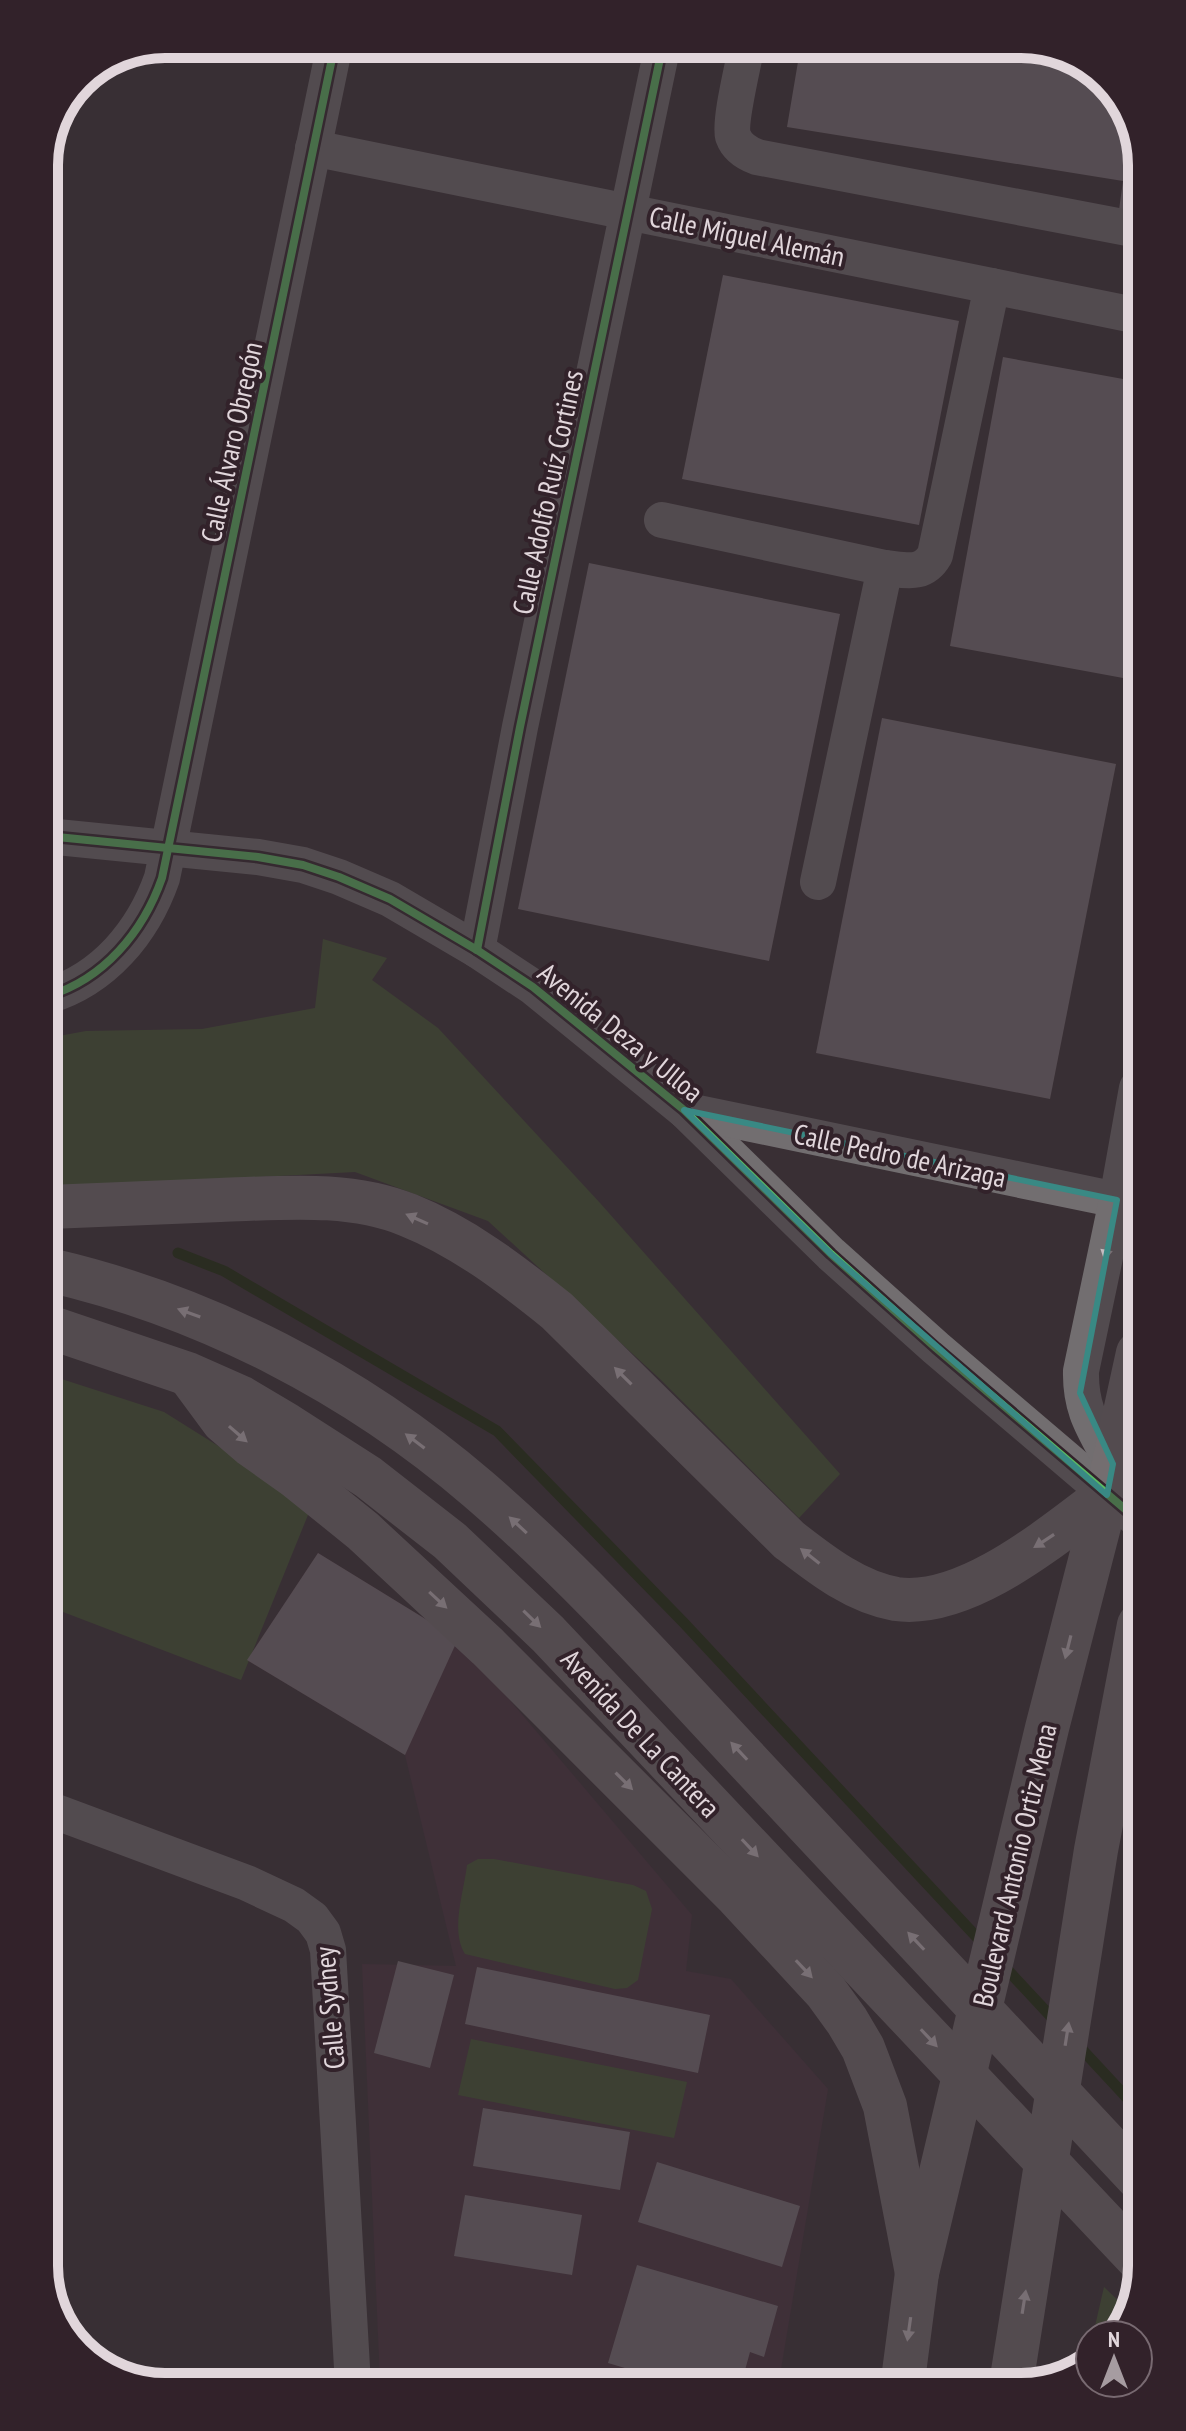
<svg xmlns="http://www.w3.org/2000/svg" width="1186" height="2431" font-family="'PT Sans Narrow',sans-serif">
  <rect width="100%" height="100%" fill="#392f34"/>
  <polygon fill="#47313d" points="318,1553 458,1639 692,1915 686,1971 731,1979 828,2089 779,2381 400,2384 380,2381 362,1964 456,1966 405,1755 247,1660"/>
  <g fill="#435631">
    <polygon points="323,939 387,958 372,980 438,1028 600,1203 840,1474 799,1518 659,1378 488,1221 355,1172 48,1188 48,1038 86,1031 202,1029 315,1008"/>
    <polygon points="49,1375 164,1412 312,1505 241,1680 50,1607"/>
    <path d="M478,1859H494L633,1885L646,1891L652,1909L638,1980L627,1988L615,1989L465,1954C450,1930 464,1892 467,1865Z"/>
    <polygon points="471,2039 687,2082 674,2138 458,2095"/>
    <polygon points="1104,2287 1128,2310 1120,2335 1093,2335"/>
  </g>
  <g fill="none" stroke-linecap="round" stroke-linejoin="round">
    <g stroke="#192909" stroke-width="11">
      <polyline points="178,1253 224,1271 497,1431 684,1623 985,1946"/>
      <polyline points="1002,1964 1056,2022"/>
      <polyline points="1076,2043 1141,2113"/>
    </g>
  </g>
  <g fill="#797075">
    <polygon points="801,44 924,44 1097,72 1133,119 1133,213 1119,210 1123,181 787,127"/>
    <polygon points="723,275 959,321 919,525 682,479"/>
    <polygon points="1003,357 1134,381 1134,680 950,646"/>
    <polygon points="589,563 840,614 769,961 518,909"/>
    <polygon points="882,718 1116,764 1050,1099 816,1053"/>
    <polygon points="318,1553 458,1639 405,1755 247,1660"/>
    <polygon points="398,1961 454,1975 430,2068 374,2053"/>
    <polygon points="477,1967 710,2015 698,2073 465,2024"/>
    <polygon points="483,2108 630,2132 620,2190 473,2166"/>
    <polygon points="657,2162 800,2206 782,2267 638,2222"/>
    <polygon points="465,2195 582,2215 572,2275 454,2256"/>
    <polygon points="637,2265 778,2306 764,2357 750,2352 742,2381 672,2382 608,2363"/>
  </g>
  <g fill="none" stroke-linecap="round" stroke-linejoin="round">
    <g stroke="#726e70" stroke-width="36">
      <path d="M747,44C744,62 729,121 733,136C737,147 746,153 757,157L1133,229"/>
      <polyline points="313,148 1134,315"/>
      <path d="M662,520L885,568C906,570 923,576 935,555L992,286"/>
      <polyline points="47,836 258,857 303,865 339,877 390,899 477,950 533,987 684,1110 831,1254 936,1348 1139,1521"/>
      <polyline points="818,882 885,568"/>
      <polyline points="477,950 520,727 663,44"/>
      <path d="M48,996C104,979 143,932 162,878L335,44"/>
      <polyline points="684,1110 1117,1200"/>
      <path d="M1113,1464C1095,1430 1080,1411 1081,1371L1117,1200L1137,1088"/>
      <polyline points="51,1810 247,1883 294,1905 312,1918 323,1933 328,1950 353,2385"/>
    </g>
    <g stroke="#746e70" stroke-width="44">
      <path d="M49,1207C106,1205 163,1202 220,1200C282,1198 349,1191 408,1215C463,1237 511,1274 557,1311L789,1540C820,1564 855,1592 896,1599C967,1609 1053,1535 1107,1495"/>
      <path d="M49,1270C206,1306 356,1384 478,1489C585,1581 678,1687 774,1789C897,1920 1019,2051 1142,2182"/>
      <polyline points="49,1327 188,1374 240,1397 287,1425 368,1477 450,1541 548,1634 1142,2263"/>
      <polyline points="192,1379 223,1421 251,1445 296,1477 363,1531 488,1647 737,1896 826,1992 847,2021 863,2048 885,2106 917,2273"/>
      <polyline points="1012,2378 1096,1850 1139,1625"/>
      <polyline points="903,2380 917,2273 1047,1728 1107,1495 1138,1353"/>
    </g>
    <g stroke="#32222a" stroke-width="13">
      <g id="cycleway">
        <polyline points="47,836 258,857 303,865 339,877 390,899 477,950 533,987 684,1110 831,1254 936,1348 1139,1521"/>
        <polyline points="477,950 520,727 663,44"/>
        <path d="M48,996C104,979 143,932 162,878L335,44"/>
      </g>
    </g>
    <use href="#cycleway" stroke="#5cba63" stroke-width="8"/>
  </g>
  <defs><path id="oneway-solid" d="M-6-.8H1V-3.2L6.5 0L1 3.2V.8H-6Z" transform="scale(2)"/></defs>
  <g fill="#c6bcc0">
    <use href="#oneway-solid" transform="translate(417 1219) rotate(-156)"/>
    <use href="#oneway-solid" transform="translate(189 1313) rotate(-160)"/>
    <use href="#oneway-solid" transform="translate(623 1376) rotate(-135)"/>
    <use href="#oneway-solid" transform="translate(238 1434) rotate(41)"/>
    <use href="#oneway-solid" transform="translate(415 1441) rotate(-143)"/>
    <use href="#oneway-solid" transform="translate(518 1525) rotate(-137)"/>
    <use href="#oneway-solid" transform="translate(1044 1541) rotate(147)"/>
    <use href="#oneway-solid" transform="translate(810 1556) rotate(-142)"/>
    <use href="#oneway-solid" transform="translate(438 1600) rotate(43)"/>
    <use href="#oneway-solid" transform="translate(532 1619) rotate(44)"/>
    <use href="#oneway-solid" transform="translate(1068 1647) rotate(104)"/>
    <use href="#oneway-solid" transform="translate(739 1751) rotate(-133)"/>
    <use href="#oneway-solid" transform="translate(624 1781) rotate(45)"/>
    <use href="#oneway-solid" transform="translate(750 1848) rotate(47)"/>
    <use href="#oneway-solid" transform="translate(916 1941) rotate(-133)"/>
    <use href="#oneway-solid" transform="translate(804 1969) rotate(47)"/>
    <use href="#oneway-solid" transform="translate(1067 2034) rotate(-81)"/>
    <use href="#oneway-solid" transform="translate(929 2038) rotate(47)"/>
    <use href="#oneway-solid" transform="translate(1024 2302) rotate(-81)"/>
    <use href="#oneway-solid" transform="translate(909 2329) rotate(98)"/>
  </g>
  <use fill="#c5bcc0" href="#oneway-solid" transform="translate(1107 1248) rotate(102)"/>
  <path d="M0 0H1186V2431H0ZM684,1110L1117,1200L1080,1393L1113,1464L1107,1495L831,1254Z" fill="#392f34" fill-opacity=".55" fill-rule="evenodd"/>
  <path fill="none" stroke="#398984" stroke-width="6" stroke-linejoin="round" d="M684,1110L1117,1200L1080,1393L1113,1464L1107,1495L831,1254Z"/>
  <g text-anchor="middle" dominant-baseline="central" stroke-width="8" stroke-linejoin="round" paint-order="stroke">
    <g font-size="28" fill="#e1d6db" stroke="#32222a">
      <text transform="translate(747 236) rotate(12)">Calle Miguel Alemán</text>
      <text transform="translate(231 442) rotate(-78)">Calle Álvaro Obregón</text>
      <text transform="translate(547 492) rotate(-78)">Calle Adolfo Ruíz Cortines</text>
      <text transform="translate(621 1032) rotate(39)">Avenida Deza y Ulloa</text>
      <text transform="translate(900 1155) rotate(12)">Calle Pedro de Arizaga</text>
      <text transform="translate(641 1733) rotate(47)">Avenida De La Cantera</text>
      <text transform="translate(1014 1865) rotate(-77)">Boulevard Antonio Ortiz Mena</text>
      <text transform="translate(329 2008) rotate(-95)">Calle Sydney</text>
    </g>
  </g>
  <path d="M0 0H1186V2431H0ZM165 58H1021A107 107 0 0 1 1128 165V2266A107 107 0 0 1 1021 2373H165A107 107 0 0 1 58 2266V165A107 107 0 0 1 165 58Z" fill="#32222a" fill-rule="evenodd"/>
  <path fill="none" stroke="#e1d6db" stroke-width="10" d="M165 58H1021A107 107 0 0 1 1128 165V2266A107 107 0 0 1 1021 2373H165A107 107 0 0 1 58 2266V165A107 107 0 0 1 165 58Z"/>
  <g transform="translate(1114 2359)"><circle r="38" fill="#32222a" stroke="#786a71" stroke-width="2"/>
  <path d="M0-6L14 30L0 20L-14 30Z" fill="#a69ca1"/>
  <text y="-12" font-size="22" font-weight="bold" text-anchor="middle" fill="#e1d6db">N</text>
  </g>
</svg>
